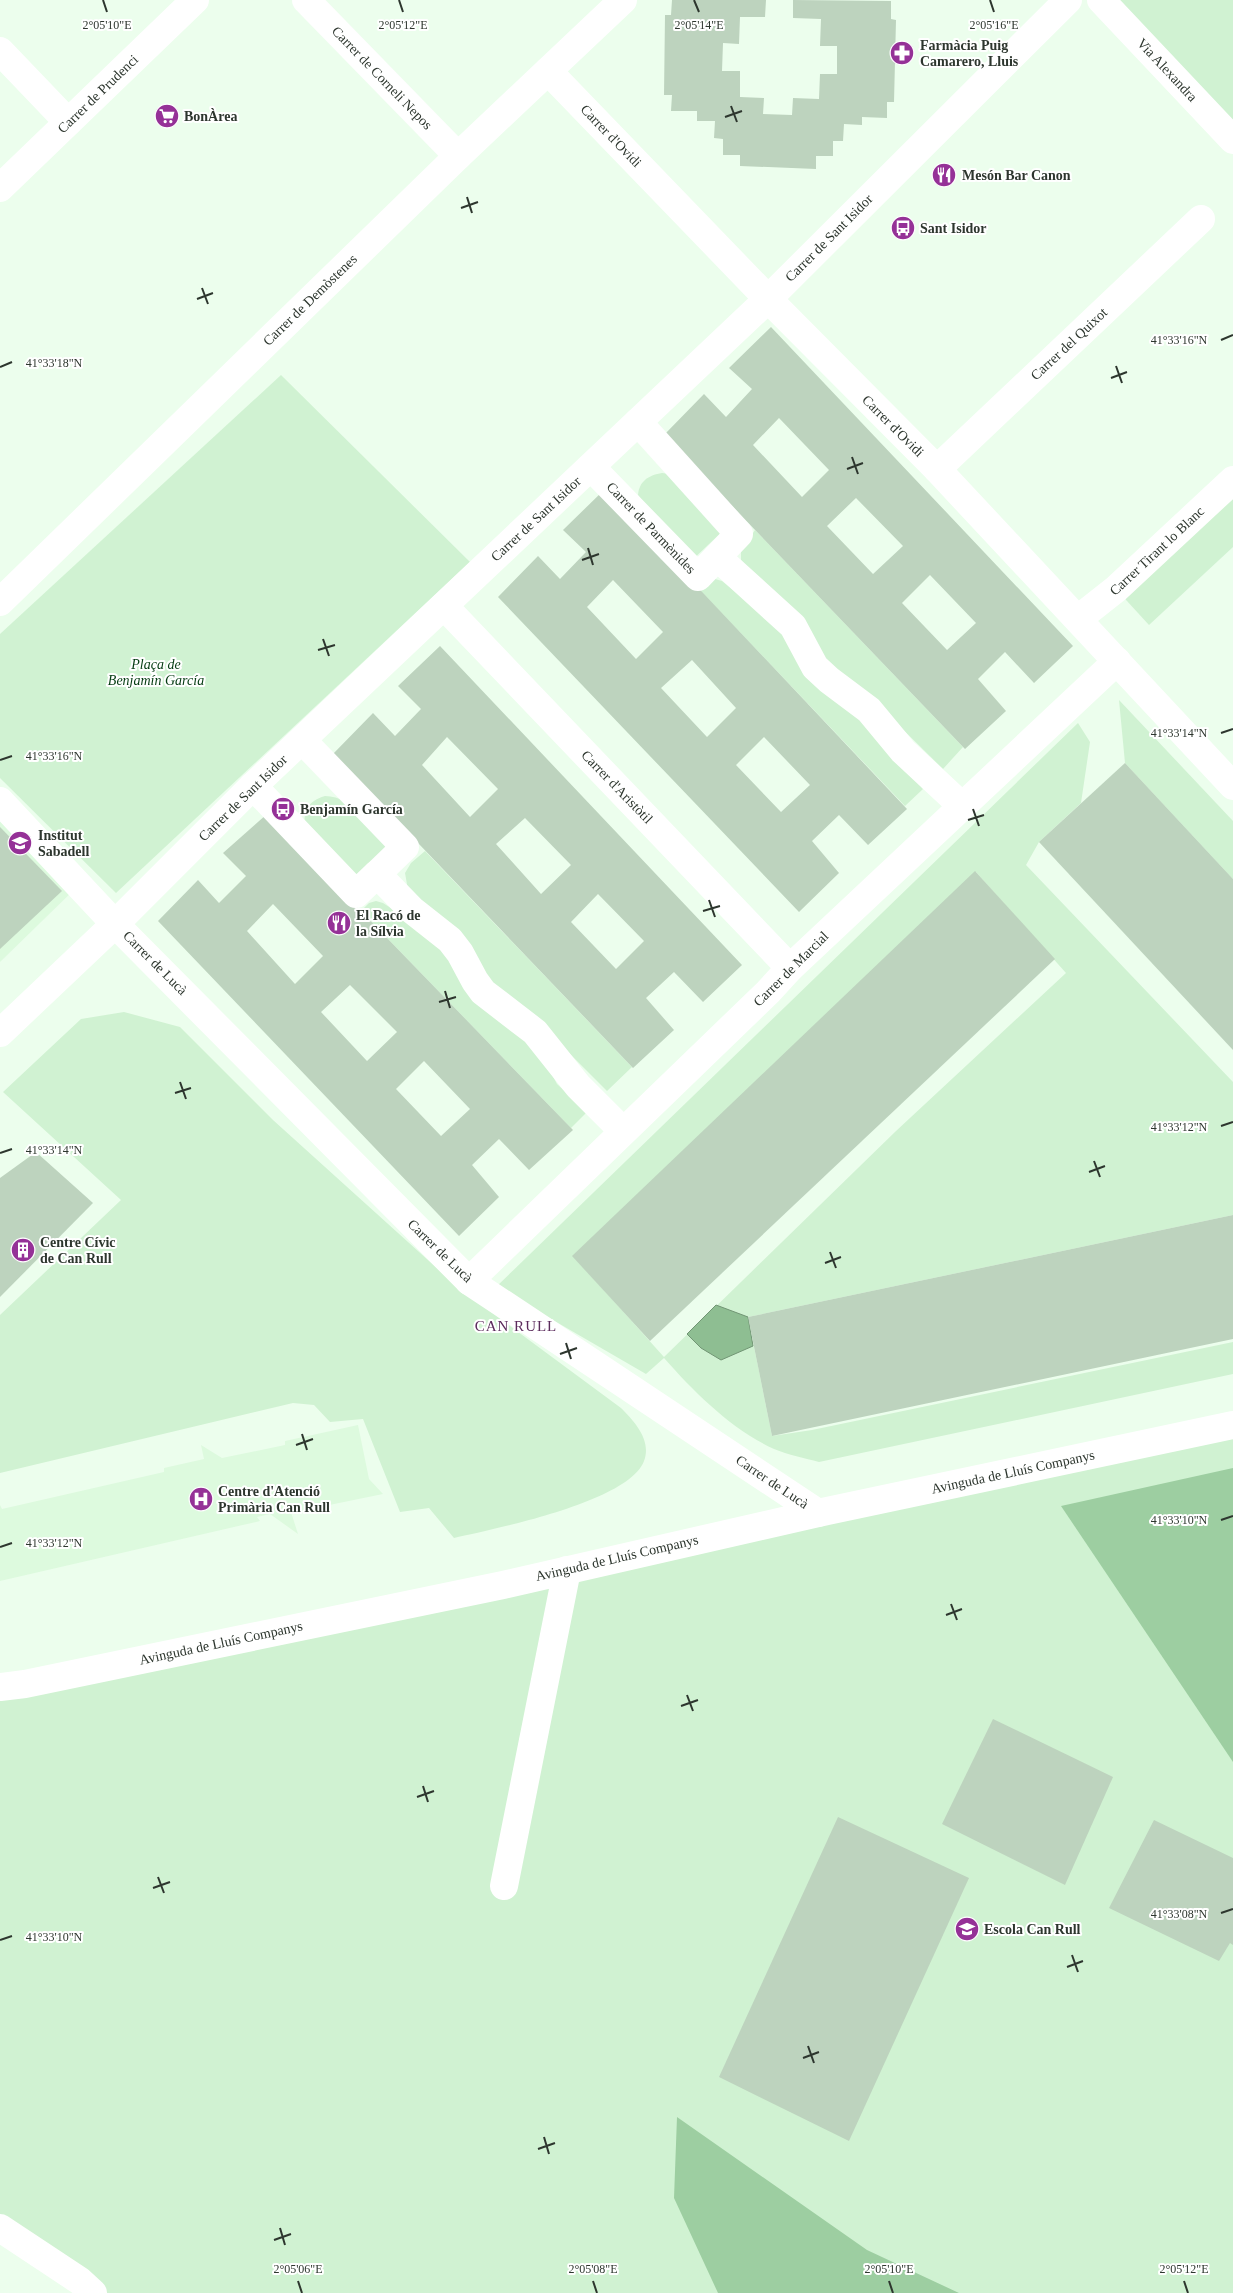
<svg xmlns="http://www.w3.org/2000/svg" width="1233" height="2293" font-family="'Times New Roman',serif">
  <rect width="100%" height="100%" fill="#ecfeed"/>
  <g fill="#ddfade">
    <polygon points="0,801 80,884 0,962"/>
    <polygon points="358,1425 369,1479 383,1494 300,1511 300,1506 290,1509 298,1534 270,1514 257,1517 260,1521 0,1581 0,1505 2,1509 164,1472 164,1468 204,1459 201,1445 222,1458 285,1445 285,1441"/>
  </g>
  <g fill="#d0f2d2" fill-rule="evenodd">
    <polygon points="1101,0 1233,0 1233,140"/>
    <polygon points="281,375 470,562 116,893 0,778 0,634"/>
    <path d="M662,473L670,474L725,529L690,562L638,495C639,481 649,475 662,473Z"/>
    <polygon points="1233,480 1233,547 1149,625 1116,589"/>
    <polygon points="755,530 963,747 943,769 880,707 824,663 741,560 741,551"/>
    <polygon points="715,579 722,581 781,628 923,789 905,806 699,589"/>
    <polygon points="1119,700 1233,821 1233,879 1125,763"/>
    <path d="M1078,723L1090,742L1081,803L1039,842L1026,865L1233,1082V1215L748,1317L772,1436L812,1430L1233,1342V1374L819,1462C805,1458 788,1455 774,1449C731,1429 695,1393 664,1358L646,1374L496,1287ZM976,872L1066,973L896,1131L664,1357L573,1256Z"/>
    <path d="M325,796C354,796 375,830 393,849L357,884L305,829C303,812 307,801 325,796Z"/>
    <polygon points="425,851 632,1067 607,1091 545,1029 501,993 408,890 405,873 411,863"/>
    <polygon points="376,901 383,903 400,914 429,936 494,1010 544,1059 557,1084 587,1112 571,1128 361,911 369,903"/>
    <path d="M124,1012L180,1027L273,1120L460,1289L621,1408C634,1421 652,1440 644,1461C629,1502 494,1529 454,1538L429,1508L400,1512L363,1419L330,1422L314,1405L293,1403L0,1473V1315L121,1200L3,1092L81,1019Z"/>
    <polygon points="1233,1425 1233,2293 93,2293 0,2228 0,1687"/>
  </g>
  <g fill="#9dcea1">
    <polygon points="1233,1468 1233,1762 1061,1506"/>
    <polygon points="677,2117 867,2250 959,2293 718,2293 674,2198"/>
  </g>
  <polygon fill="#8ebe92" stroke="#719574" points="716,1305 748,1317 753,1346 721,1360 701,1348 687,1334"/>
  <g fill="#bdd3be" fill-rule="evenodd">
    <polygon points="672,0 766,0 765,17 740,17 739,44 723,43 722,71 740,71 740,97 764,98 763,114 792,115 793,98 819,99 820,74 837,74 837,46 820,46 821,19 793,18 793,0 891,1 891,19 896,20 894,102 887,102 887,118 862,117 862,125 844,124 843,141 833,141 833,156 816,156 816,169 740,166 740,155 723,155 723,139 714,138 715,121 697,121 697,111 671,111 672,95 664,95 665,15 671,15"/>
    <path d="M771,327L1073,646L1034,683L1005,652L978,679L1006,711L965,749L664,435L704,394L726,417L752,389L729,368ZM779,418L829,470L802,497L753,445ZM856,498L903,546L873,574L827,526ZM930,575L976,623L947,650L902,603Z"/>
    <path d="M605,489L907,809L868,845L839,815L812,841L839,873L799,912L498,597L538,556L560,579L586,552L563,530ZM613,580L663,632L636,659L587,607ZM692,660L736,708L707,737L661,688ZM764,737L810,785L781,812L736,765Z"/>
    <path d="M440,646L742,965L703,1002L674,972L646,998L674,1030L633,1068L333,754L373,713L395,736L421,709L398,686ZM447,737L498,789L470,817L422,765ZM525,818L571,865L541,894L496,844ZM598,894L644,941L616,969L571,922Z"/>
    <polygon points="1125,763 1233,879 1233,1050 1039,842"/>
    <path d="M267,814L573,1130L529,1170L499,1139L472,1165L499,1197L459,1236L158,921L198,880L219,903L246,876L223,853ZM273,904L323,956L295,984L247,931ZM350,985L397,1032L367,1061L321,1012ZM424,1061L470,1109L441,1136L396,1089Z"/>
    <polygon points="0,827 62,891 0,949"/>
    <polygon points="975,871 1055,959 650,1341 572,1256"/>
    <polygon points="36,1152 93,1203 0,1297 0,1178"/>
    <polygon points="1233,1215 1233,1339 772,1436 748,1317"/>
    <polygon points="993,1719 1113,1777 1065,1885 942,1824"/>
    <polygon points="838,1817 969,1878 849,2141 719,2077"/>
    <polygon points="1154,1820 1233,1858 1233,1945 1230,1943 1219,1961 1109,1908"/>
  </g>
  <g fill="none" stroke-linecap="round" stroke-linejoin="round">
    <g stroke="#fff" stroke-width="28">
      <polyline points="306,0 458,156"/>
      <polyline points="1101,0 1233,140"/>
      <polyline points="0,51 68,122"/>
      <polyline points="548,71 768,299 937,469 1233,786"/>
      <polyline points="0,188 195,0"/>
      <polyline points="638,422 739,534 717,557"/>
      <polyline points="591,467 698,577 717,557 793,626 815,667 829,680 869,710 903,751 962,806"/>
      <polyline points="937,469 1201,219"/>
      <polyline points="0,602 458,156 623,0"/>
      <polyline points="444,606 790,968"/>
      <polyline points="1078,619 1116,589 1233,480"/>
      <polyline points="303,741 405,847 377,874"/>
      <polyline points="253,786 356,894 377,874 412,910 450,940 460,953 475,981 483,992 535,1032 578,1086 623,1131"/>
      <polyline points="0,801 115,924 469,1281 818,1513"/>
      <polyline points="0,1033 115,924 253,786 768,299 1068,0"/>
      <polyline points="469,1281 768,992 790,968 1117,661"/>
      <polyline points="0,1687 25,1684 503,1585 818,1513 1233,1425"/>
      <polyline points="504,1886 567,1570"/>
      <polyline points="0,2228 80,2281 93,2293"/>
    </g>
  </g>
  <path fill="none" stroke="#2d362e" stroke-width="2" d="M103,0L107,12M399,0L403,12M694,0L699,12M990,0L994,12M731,106L737,122M725,117L742,111M467,197L472,213M461,208L478,202M202,288L208,304M197,299L213,293M1221,340L1233,335M1116,366L1122,383M0,367L12,362M1111,378L1127,372M852,457L858,474M847,469L863,463M588,548L593,565M582,560L599,554M323,639L329,656M318,650L335,645M1221,733L1233,729M0,760L12,756M973,809L979,826M968,820L984,815M709,900L715,917M703,911L720,906M445,991L450,1008M439,1002L456,997M180,1082L186,1099M175,1093L191,1088M1221,1126L1233,1122M0,1153L12,1149M1094,1161L1100,1177M1089,1172L1105,1166M830,1252L836,1268M825,1263L841,1257M566,1343L571,1359M560,1354L577,1348M302,1434L307,1450M296,1445L313,1439M1221,1520L1233,1516M0,1547L12,1543M951,1604L957,1620M946,1615L962,1609M687,1695L693,1711M681,1706L698,1700M423,1786L428,1802M417,1797L434,1791M158,1877L164,1893M153,1888L170,1882M1221,1913L1233,1909M0,1940L12,1936M1072,1955L1078,1972M1067,1967L1083,1961M808,2046L814,2063M803,2058L819,2052M544,2137L549,2154M538,2149L555,2143M280,2228L285,2245M274,2240L291,2234M298,2281L302,2293M593,2281L597,2293M889,2281L893,2293M1184,2281L1188,2293"/>
  <defs>
    <g id="pharmacy-disc" transform="scale(1.25)"><circle r="9.5" fill="#953197" stroke="#fff"/><path d="M-2-6h4v4h4v4h-4v4h-4v-4h-4v-4h4Z" fill="#fff"/></g>
    <g id="supermarket-disc" transform="scale(1.25)"><circle r="9.5" fill="#953197" stroke="#fff"/><path d="M-6-5.5h2.5l.6 2H6L4.5 2H-2.5L-4.4-4H-6ZM-1.5 3.2a1.3 1.3 0 1 0 .1 0ZM3 3.2a1.3 1.3 0 1 0 .1 0Z" fill="#fff"/></g>
    <g id="restaurant-disc" transform="scale(1.25)"><circle r="9.5" fill="#953197" stroke="#fff"/><path d="M-5-6h1v4h1v-4h1v4h1v-4h1v5L-1.5 .5V6h-2V.5L-5-1ZM5-6V6H3V1.5H1.5Q1.5-4 5-6Z" fill="#fff"/></g>
    <g id="bus-disc" transform="scale(1.25)"><circle r="9.5" fill="#953197" stroke="#fff"/><path d="M-5-6H5V4H4V6H2V4H-2V6H-4V4H-5ZM-3.5-4V0h7V-4ZM-3.5 1.2v1.5H-2V1.2ZM2 1.2v1.5H3.5V1.2Z" fill="#fff"/></g>
    <g id="school-disc" transform="scale(1.25)"><circle r="9.5" fill="#953197" stroke="#fff"/><path d="M0-5L7-2L0 1L-7-2ZM-4 1L0 2.5L4 1V4Q0 6-4 4Z" fill="#fff"/></g>
    <g id="building-disc" transform="scale(1.25)"><circle r="9.5" fill="#953197" stroke="#fff"/><path d="M-4-6H4V6H1V3H-1V6H-4ZM-2.5-4.3h1.7v1.8h-1.7ZM.8-4.3h1.7v1.8H.8ZM-2.5-1h1.7V.8h-1.7ZM.8-1h1.7V.8H.8Z" fill="#fff"/></g>
    <g id="hospital-disc" transform="scale(1.25)"><circle r="9.5" fill="#953197" stroke="#fff"/><path d="M-5-5h3v3.5h4V-5h3V5h-3V1.5h-4V5h-3Z" fill="#fff"/></g>
  </defs>
  <g fill-rule="evenodd">
    <use href="#pharmacy-disc" x="902" y="53"/>
    <use href="#supermarket-disc" x="167" y="116"/>
    <use href="#restaurant-disc" x="944" y="175"/>
    <use href="#bus-disc" x="903" y="228"/>
    <use href="#bus-disc" x="283" y="809"/>
    <use href="#school-disc" x="20" y="843"/>
    <use href="#restaurant-disc" x="339" y="923"/>
    <use href="#building-disc" x="23" y="1250"/>
    <use href="#hospital-disc" x="201" y="1499"/>
    <use href="#school-disc" x="967" y="1929"/>
  </g>
  <g text-anchor="middle" dominant-baseline="central" stroke-width="4" stroke-linejoin="round" paint-order="stroke">
    <g font-size="14" font-weight="bold" fill="#2d362e" stroke="#fff" text-anchor="start">
      <text x="920" y="45">Farmàcia Puig<tspan x="920" dy="16">Camarero, Lluis</tspan></text>
      <text x="184" y="116">BonÀrea</text>
      <text x="962" y="175">Mesón Bar Canon</text>
      <text x="920" y="228">Sant Isidor</text>
      <text x="300" y="809">Benjamín García</text>
      <text x="38" y="835">Institut<tspan x="38" dy="16">Sabadell</tspan></text>
      <text x="356" y="915">El Racó de<tspan x="356" dy="16">la Sílvia</tspan></text>
      <text x="40" y="1242">Centre Cívic<tspan x="40" dy="16">de Can Rull</tspan></text>
      <text x="218" y="1491">Centre d'Atenció<tspan x="218" dy="16">Primària Can Rull</tspan></text>
      <text x="984" y="1929">Escola Can Rull</text>
    </g>
    <g font-size="14" fill="#2d362e" stroke="#fff">
      <text transform="translate(1167 70) rotate(47)">Via Alexandra</text>
      <text transform="translate(382 78) rotate(46)">Carrer de Corneli Nepos</text>
      <text transform="translate(98 94) rotate(-44)">Carrer de Prudenci</text>
      <text transform="translate(611 136) rotate(46)">Carrer d'Ovidi</text>
      <text transform="translate(829 238) rotate(-45)">Carrer de Sant Isidor</text>
      <text transform="translate(310 300) rotate(-44)">Carrer de Demòstenes</text>
      <text transform="translate(1069 344) rotate(-43)">Carrer del Quixot</text>
      <text transform="translate(893 426) rotate(45)">Carrer d'Ovidi</text>
      <text transform="translate(536 519) rotate(-43)">Carrer de Sant Isidor</text>
      <text transform="translate(651 528) rotate(46)">Carrer de Parmènides</text>
      <text transform="translate(1157 551) rotate(-43)">Carrer Tirant lo Blanc</text>
      <text transform="translate(617 787) rotate(46)">Carrer d'Aristòtil</text>
      <text transform="translate(243 798) rotate(-44)">Carrer de Sant Isidor</text>
      <text transform="translate(155 963) rotate(45)">Carrer de Lucà</text>
      <text transform="translate(791 969) rotate(-45)">Carrer de Marcial</text>
      <text transform="translate(440 1251) rotate(44)">Carrer de Lucà</text>
      <text transform="translate(1013 1472) rotate(-12)">Avinguda de Lluís Companys</text>
      <text transform="translate(772 1482) rotate(34)">Carrer de Lucà</text>
      <text transform="translate(617 1558) rotate(-13)">Avinguda de Lluís Companys</text>
      <text transform="translate(221 1643) rotate(-12)">Avinguda de Lluís Companys</text>
    </g>
    <g font-size="14" font-style="italic" fill="#043b11" stroke="#fff">
      <text x="156" y="664">Plaça de<tspan x="156" dy="16">Benjamín García</tspan></text>
    </g>
    <g font-size="15" letter-spacing="1" fill="#5b2b5c" stroke="#fff">
      <text x="516" y="1326">CAN RULL</text>
    </g>
  </g>
  <g font-size="12" text-anchor="middle" fill="#2d362e" stroke="#fff" stroke-width="4" stroke-linejoin="round" paint-order="stroke">
    <text x="107" y="29">2°05'10"E</text>
    <text x="403" y="29">2°05'12"E</text>
    <text x="699" y="29">2°05'14"E</text>
    <text x="994" y="29">2°05'16"E</text>
    <text x="1179" y="344">41°33'16"N</text>
    <text x="54" y="367">41°33'18"N</text>
    <text x="1179" y="737">41°33'14"N</text>
    <text x="54" y="760">41°33'16"N</text>
    <text x="1179" y="1131">41°33'12"N</text>
    <text x="54" y="1154">41°33'14"N</text>
    <text x="1179" y="1524">41°33'10"N</text>
    <text x="54" y="1547">41°33'12"N</text>
    <text x="1179" y="1918">41°33'08"N</text>
    <text x="54" y="1941">41°33'10"N</text>
    <text x="298" y="2273">2°05'06"E</text>
    <text x="593" y="2273">2°05'08"E</text>
    <text x="889" y="2273">2°05'10"E</text>
    <text x="1184" y="2273">2°05'12"E</text>
  </g>
</svg>
